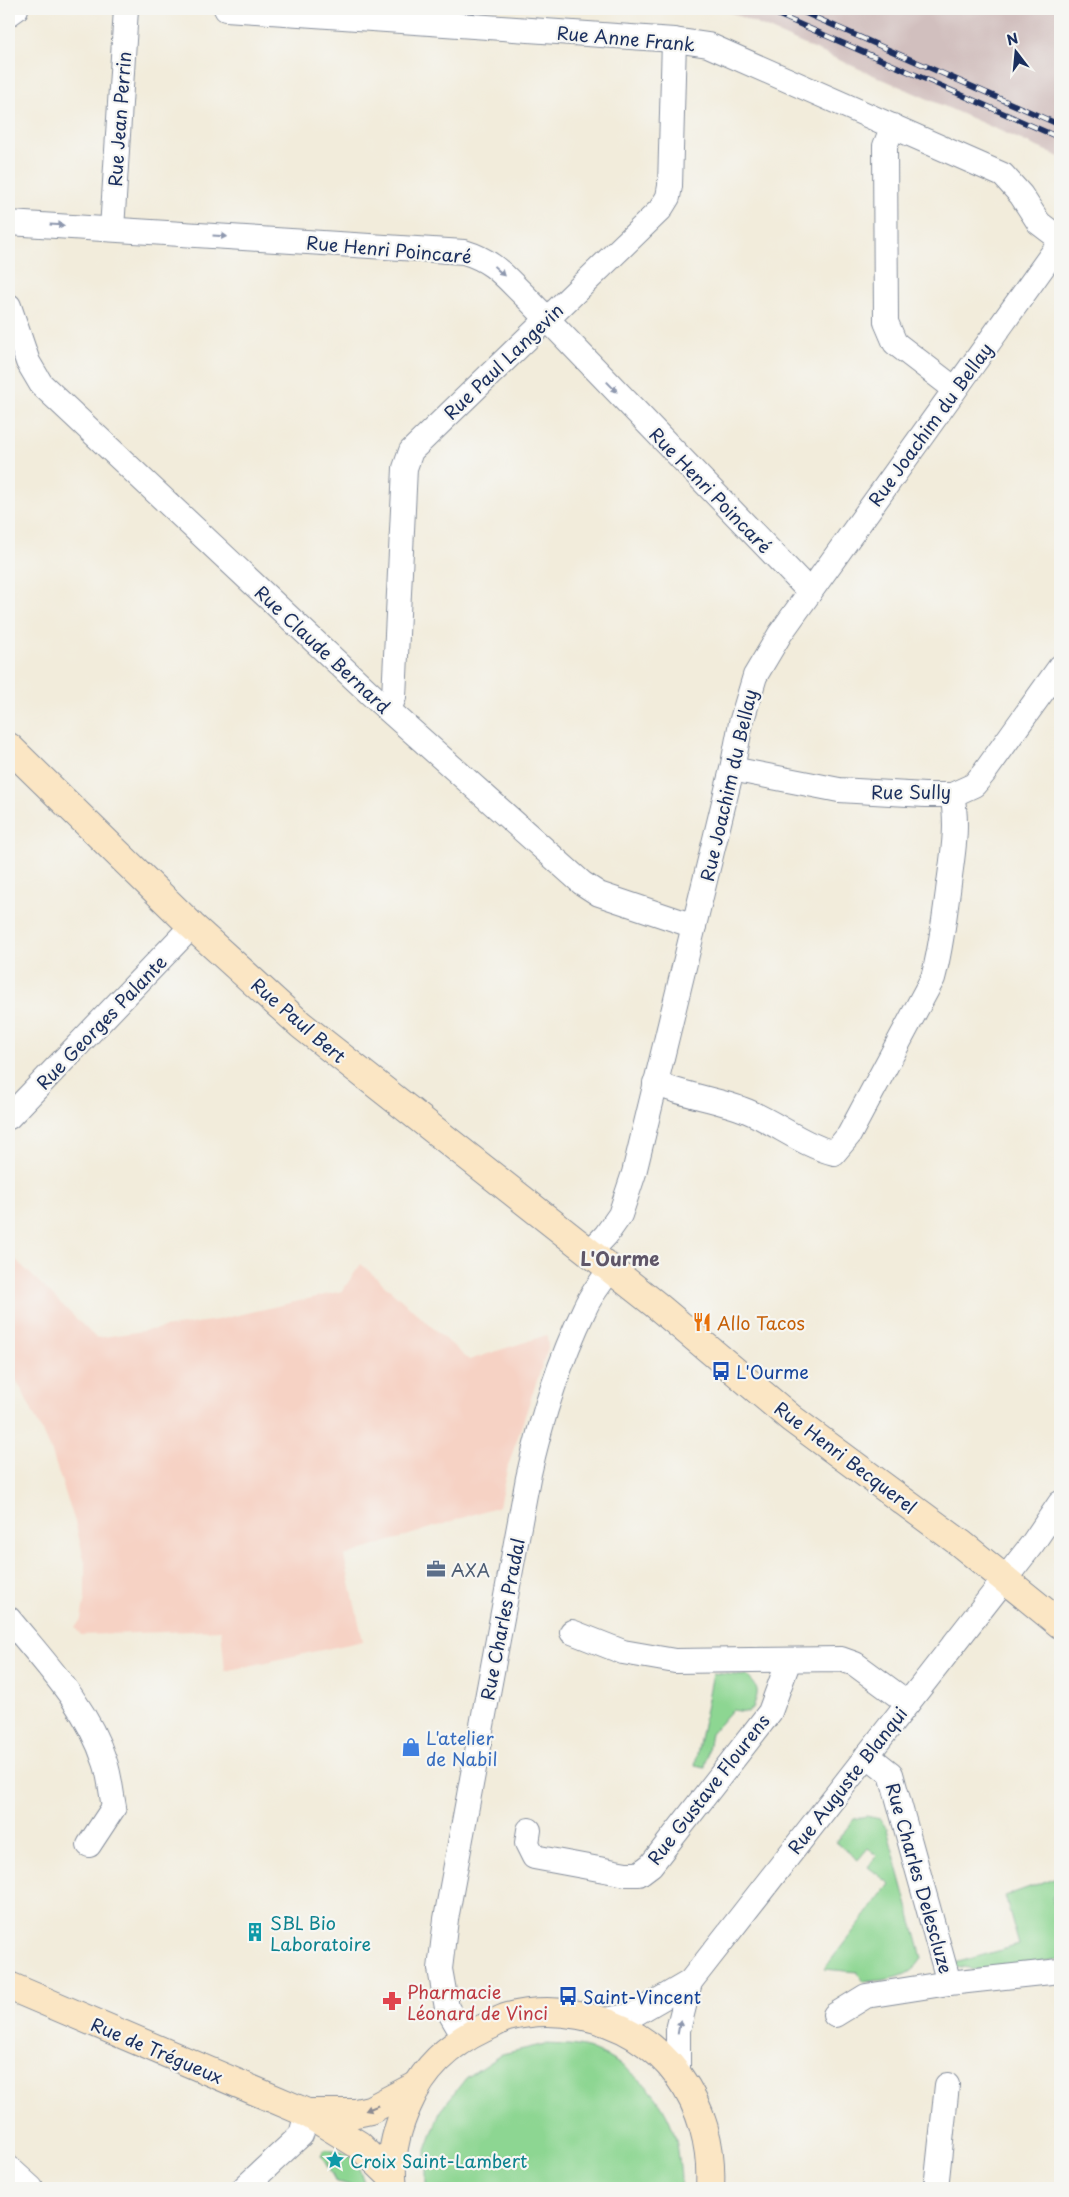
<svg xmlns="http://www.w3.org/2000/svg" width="1069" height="2197" font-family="'Playpen Sans',sans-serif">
  <rect width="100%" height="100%" fill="#f6f6f2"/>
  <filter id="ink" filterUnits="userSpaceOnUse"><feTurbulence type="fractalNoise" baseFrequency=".02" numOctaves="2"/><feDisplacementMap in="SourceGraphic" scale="10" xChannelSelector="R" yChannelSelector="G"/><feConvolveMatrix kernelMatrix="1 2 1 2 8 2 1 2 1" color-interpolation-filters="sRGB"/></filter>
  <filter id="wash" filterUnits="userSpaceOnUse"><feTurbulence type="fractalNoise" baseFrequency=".0096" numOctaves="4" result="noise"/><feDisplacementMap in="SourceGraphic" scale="20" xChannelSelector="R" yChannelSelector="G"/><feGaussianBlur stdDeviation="1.12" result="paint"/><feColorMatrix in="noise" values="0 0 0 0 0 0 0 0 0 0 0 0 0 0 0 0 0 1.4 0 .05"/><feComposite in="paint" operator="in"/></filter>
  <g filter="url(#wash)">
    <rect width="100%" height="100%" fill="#f2ecdb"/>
    <polygon fill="#f6d2c4" points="9,1253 96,1338 217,1320 342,1291 361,1264 469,1360 547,1335 548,1348 508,1466 499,1506 344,1556 363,1641 225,1671 221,1630 81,1635 75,1628 81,1619 85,1597 85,1563 75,1522 52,1453 22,1390 9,1369"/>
    <polygon fill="#d1bfbe" points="723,9 1060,9 1060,157"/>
    <g fill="#8dd692" stroke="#548278">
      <path d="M713,1673L747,1676C761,1689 758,1692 753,1709L747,1712L732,1710L711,1734L705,1767L695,1765Z"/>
      <path d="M866,1816L880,1819L887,1829L922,1958C910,1980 887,1979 864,1982L857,1972L824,1969L890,1884L868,1867L877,1855L868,1848L858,1860L836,1842L854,1819Z"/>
      <polygon points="1060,1876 1060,1894 1052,1897 1060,1924 1060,1959 975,1970 956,1967 955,1963 1019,1945 1005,1896"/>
      <path d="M545,2044C559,2045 577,2044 590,2049C639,2069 674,2105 679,2158C680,2168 682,2178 680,2188H426V2150L440,2111L466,2078L502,2054Z"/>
      <path d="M325,2150C350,2148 361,2166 365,2188L336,2182L321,2155Z"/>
    </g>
  </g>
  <g filter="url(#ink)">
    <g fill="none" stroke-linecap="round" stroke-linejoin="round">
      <g stroke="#868e9c" stroke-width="26">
        <g id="minor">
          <polyline points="226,9 674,40 708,45 1003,175 1021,195 1039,223 1060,239"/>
          <polyline points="9,14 16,9"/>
          <polyline points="893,126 885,146 886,322 895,343 955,389"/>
          <path d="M9,223L464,252C494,261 504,276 526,297L810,592"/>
          <polyline points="112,229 126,9"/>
          <polyline points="9,306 28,362 41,384 376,699 582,883 599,894 694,926"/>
          <polyline points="389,710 394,697 405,468 411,451 660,210 668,197 670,186 674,40"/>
          <polyline points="732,769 839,790 925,795 952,795 974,785 984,773 1060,667"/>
          <path d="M655,1083C685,1096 718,1099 747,1111C778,1124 801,1144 834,1153L849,1135L933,978C941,949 944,920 948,891C952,858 959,827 952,795"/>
          <polyline points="9,1117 192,926"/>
          <polyline points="589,1253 606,1235 620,1215 634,1173 732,769 741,723 755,676 780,634 1060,243"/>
          <path d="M9,1619C45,1663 87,1706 105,1762C110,1776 111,1792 114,1807L89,1845"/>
          <polyline points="572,1632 623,1652 675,1661 841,1659 855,1664 908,1703"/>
          <polyline points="867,1755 891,1774 949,1983"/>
          <polyline points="529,1830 527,1843 534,1857 626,1874 639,1874 651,1865 770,1712 789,1660"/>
          <polyline points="835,2015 866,1996 949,1983 1060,1971"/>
          <polyline points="604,2020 633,2015 690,1982 1033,1543 1060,1503"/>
          <path d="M464,2037L447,2008L440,1969L446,1919L528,1478C541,1419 559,1362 585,1308C591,1294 602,1282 610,1269"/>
          <polyline points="678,2073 678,2030 690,1982"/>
          <polyline points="9,2168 31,2188"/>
          <polyline points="244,2188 301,2135 307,2113"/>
          <polyline points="936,2188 947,2085"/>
        </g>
      </g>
      <g stroke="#868e9c" stroke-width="30">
        <g id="secondary">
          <polyline points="9,747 192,926 301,1025 655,1304 792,1419 960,1543 1060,1624"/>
          <polyline points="9,1986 307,2113 359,2145 391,2176"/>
          <polyline points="307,2113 356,2113 370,2110 416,2086"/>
          <path d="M393,2188C389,2159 396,2130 408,2104C423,2069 450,2044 484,2028C492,2025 500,2019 508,2017C531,2011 557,2011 579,2015C665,2031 715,2104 710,2188"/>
        </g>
      </g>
      <use href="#minor" stroke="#fff" stroke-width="24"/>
      <use href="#secondary" stroke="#fbe6c4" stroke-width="28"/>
      <g stroke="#1b2f5e" stroke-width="5.5">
        <g id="rail">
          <polyline points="765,9 1060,138"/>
          <polyline points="796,9 1060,125"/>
        </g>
      </g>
      <use href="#rail" stroke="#f6f6f2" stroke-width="4" stroke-dasharray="11" stroke-linecap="butt"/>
    </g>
    <defs><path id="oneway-solid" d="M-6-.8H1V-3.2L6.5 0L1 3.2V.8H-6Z" transform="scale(1.25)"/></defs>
    <g fill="#8d97ae">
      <use href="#oneway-solid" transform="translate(57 225) rotate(4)"/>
      <use href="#oneway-solid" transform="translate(220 236) rotate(4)"/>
      <use href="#oneway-solid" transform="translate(499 271) rotate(43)"/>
      <use href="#oneway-solid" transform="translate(612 387) rotate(46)"/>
      <use href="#oneway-solid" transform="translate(679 2027) rotate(-80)"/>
    </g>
    <use fill="#8b8a91" href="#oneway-solid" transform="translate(372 2108) rotate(158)"/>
  </g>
  <defs>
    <g id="restaurant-bare" transform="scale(1.5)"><path d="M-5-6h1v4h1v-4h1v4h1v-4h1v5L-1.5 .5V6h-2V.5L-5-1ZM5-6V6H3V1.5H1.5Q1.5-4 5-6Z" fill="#e8710a" stroke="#f6f6f2" stroke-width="2.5" paint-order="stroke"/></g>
    <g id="bus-bare" transform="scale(1.5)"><path d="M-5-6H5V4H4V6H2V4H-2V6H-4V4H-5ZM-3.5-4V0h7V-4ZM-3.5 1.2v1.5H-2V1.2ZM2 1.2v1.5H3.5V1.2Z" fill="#1a4fb4" stroke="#f6f6f2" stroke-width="2.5" paint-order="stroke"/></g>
    <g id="office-bare" transform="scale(1.5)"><path d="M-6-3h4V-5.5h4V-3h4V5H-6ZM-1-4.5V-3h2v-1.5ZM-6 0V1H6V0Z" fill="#5c6f8a" stroke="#f6f6f2" stroke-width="2.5" paint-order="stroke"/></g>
    <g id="shop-bare" transform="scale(1.5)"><path d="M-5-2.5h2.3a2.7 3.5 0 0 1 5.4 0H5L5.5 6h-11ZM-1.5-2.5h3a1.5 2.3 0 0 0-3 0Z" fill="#3f7fe0" stroke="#f6f6f2" stroke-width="2.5" paint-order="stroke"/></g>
    <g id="building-bare" transform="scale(1.5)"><path d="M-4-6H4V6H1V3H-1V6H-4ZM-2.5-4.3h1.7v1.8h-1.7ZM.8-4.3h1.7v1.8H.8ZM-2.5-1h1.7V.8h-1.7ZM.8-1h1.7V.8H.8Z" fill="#0f9aa8" stroke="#f6f6f2" stroke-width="2.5" paint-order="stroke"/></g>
    <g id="pharmacy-bare" transform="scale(1.5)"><path d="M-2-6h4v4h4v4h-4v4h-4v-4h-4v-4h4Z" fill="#e0444e" stroke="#f6f6f2" stroke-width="2.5" paint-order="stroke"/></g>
    <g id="sight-bare" transform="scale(1.5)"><path d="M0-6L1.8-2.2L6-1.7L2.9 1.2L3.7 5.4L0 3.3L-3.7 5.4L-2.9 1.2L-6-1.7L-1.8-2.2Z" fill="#0f9aa8" stroke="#f6f6f2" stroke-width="2.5" paint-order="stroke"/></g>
  </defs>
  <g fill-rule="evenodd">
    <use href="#restaurant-bare" x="702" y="1322"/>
    <use href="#bus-bare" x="721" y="1371"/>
    <use href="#office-bare" x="436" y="1569"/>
    <use href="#shop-bare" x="411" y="1747"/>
    <use href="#building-bare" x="255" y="1932"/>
    <use href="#bus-bare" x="568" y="1996"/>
    <use href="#pharmacy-bare" x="392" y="2001"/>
    <use href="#sight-bare" x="335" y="2160"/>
  </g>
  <g text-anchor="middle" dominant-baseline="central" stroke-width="4.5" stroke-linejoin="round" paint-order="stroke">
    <g font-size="18" fill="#1b2f5e" stroke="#f6f6f2">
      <text transform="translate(626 38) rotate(5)">Rue Anne Frank</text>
      <text transform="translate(119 119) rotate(-86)">Rue Jean Perrin</text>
      <text transform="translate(389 249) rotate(5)">Rue Henri Poincaré</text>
      <text transform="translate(503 361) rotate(-44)">Rue Paul Langevin</text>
      <text transform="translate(930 424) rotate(-54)">Rue Joachim du Bellay</text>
      <text transform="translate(711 490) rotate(46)">Rue Henri Poincaré</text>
      <text transform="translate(323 649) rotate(43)">Rue Claude Bernard</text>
      <text transform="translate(728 785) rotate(-77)">Rue Joachim du Bellay</text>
      <text x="911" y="791">Rue Sully</text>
      <text transform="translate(299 1020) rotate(41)">Rue Paul Bert</text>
      <text transform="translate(101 1022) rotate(-46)">Rue Georges Palante</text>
      <text transform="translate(846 1457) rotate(37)">Rue Henri Becquerel</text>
      <text transform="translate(502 1619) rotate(-79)">Rue Charles Pradal</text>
      <text transform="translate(847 1780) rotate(-52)">Rue Auguste Blanqui</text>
      <text transform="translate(708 1789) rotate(-52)">Rue Gustave Flourens</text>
      <text transform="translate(920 1878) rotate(74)">Rue Charles Delescluze</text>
      <text transform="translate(157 2050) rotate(23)">Rue de Trégueux</text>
    </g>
    <g font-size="18" fill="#c56008" stroke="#f6f6f2" text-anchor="start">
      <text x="717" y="1322">Allo Tacos</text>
    </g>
    <g font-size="18" fill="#164399" stroke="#f6f6f2" text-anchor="start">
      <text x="736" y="1371">L'Ourme</text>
      <text x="583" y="1996">Saint-Vincent</text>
    </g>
    <g font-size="18" fill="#4e5e75" stroke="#f6f6f2" text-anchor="start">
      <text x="451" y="1569">AXA</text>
    </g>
    <g font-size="18" fill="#366cbe" stroke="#f6f6f2" text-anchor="start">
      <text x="426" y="1737">L'atelier<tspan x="426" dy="21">de Nabil</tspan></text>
    </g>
    <g font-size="18" fill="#0d838f" stroke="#f6f6f2" text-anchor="start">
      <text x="270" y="1922">SBL Bio<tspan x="270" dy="21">Laboratoire</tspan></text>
      <text x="350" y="2160">Croix Saint-Lambert</text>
    </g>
    <g font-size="18" fill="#be3a42" stroke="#f6f6f2" text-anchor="start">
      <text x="407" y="1991">Pharmacie<tspan x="407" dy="21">Léonard de Vinci</tspan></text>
    </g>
    <g font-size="19" font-weight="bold" fill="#5f5668" stroke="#f6f6f2">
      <text x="620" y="1258">L'Ourme</text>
    </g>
  </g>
  <rect width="1069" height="2197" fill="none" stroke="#f6f6f2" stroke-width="30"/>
  <g transform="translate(1016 52) rotate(344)" stroke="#f6f6f2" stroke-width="4" paint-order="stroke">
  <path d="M0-4L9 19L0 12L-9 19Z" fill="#1b2f5e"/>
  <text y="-8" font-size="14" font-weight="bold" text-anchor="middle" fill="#1b2f5e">N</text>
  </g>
</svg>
